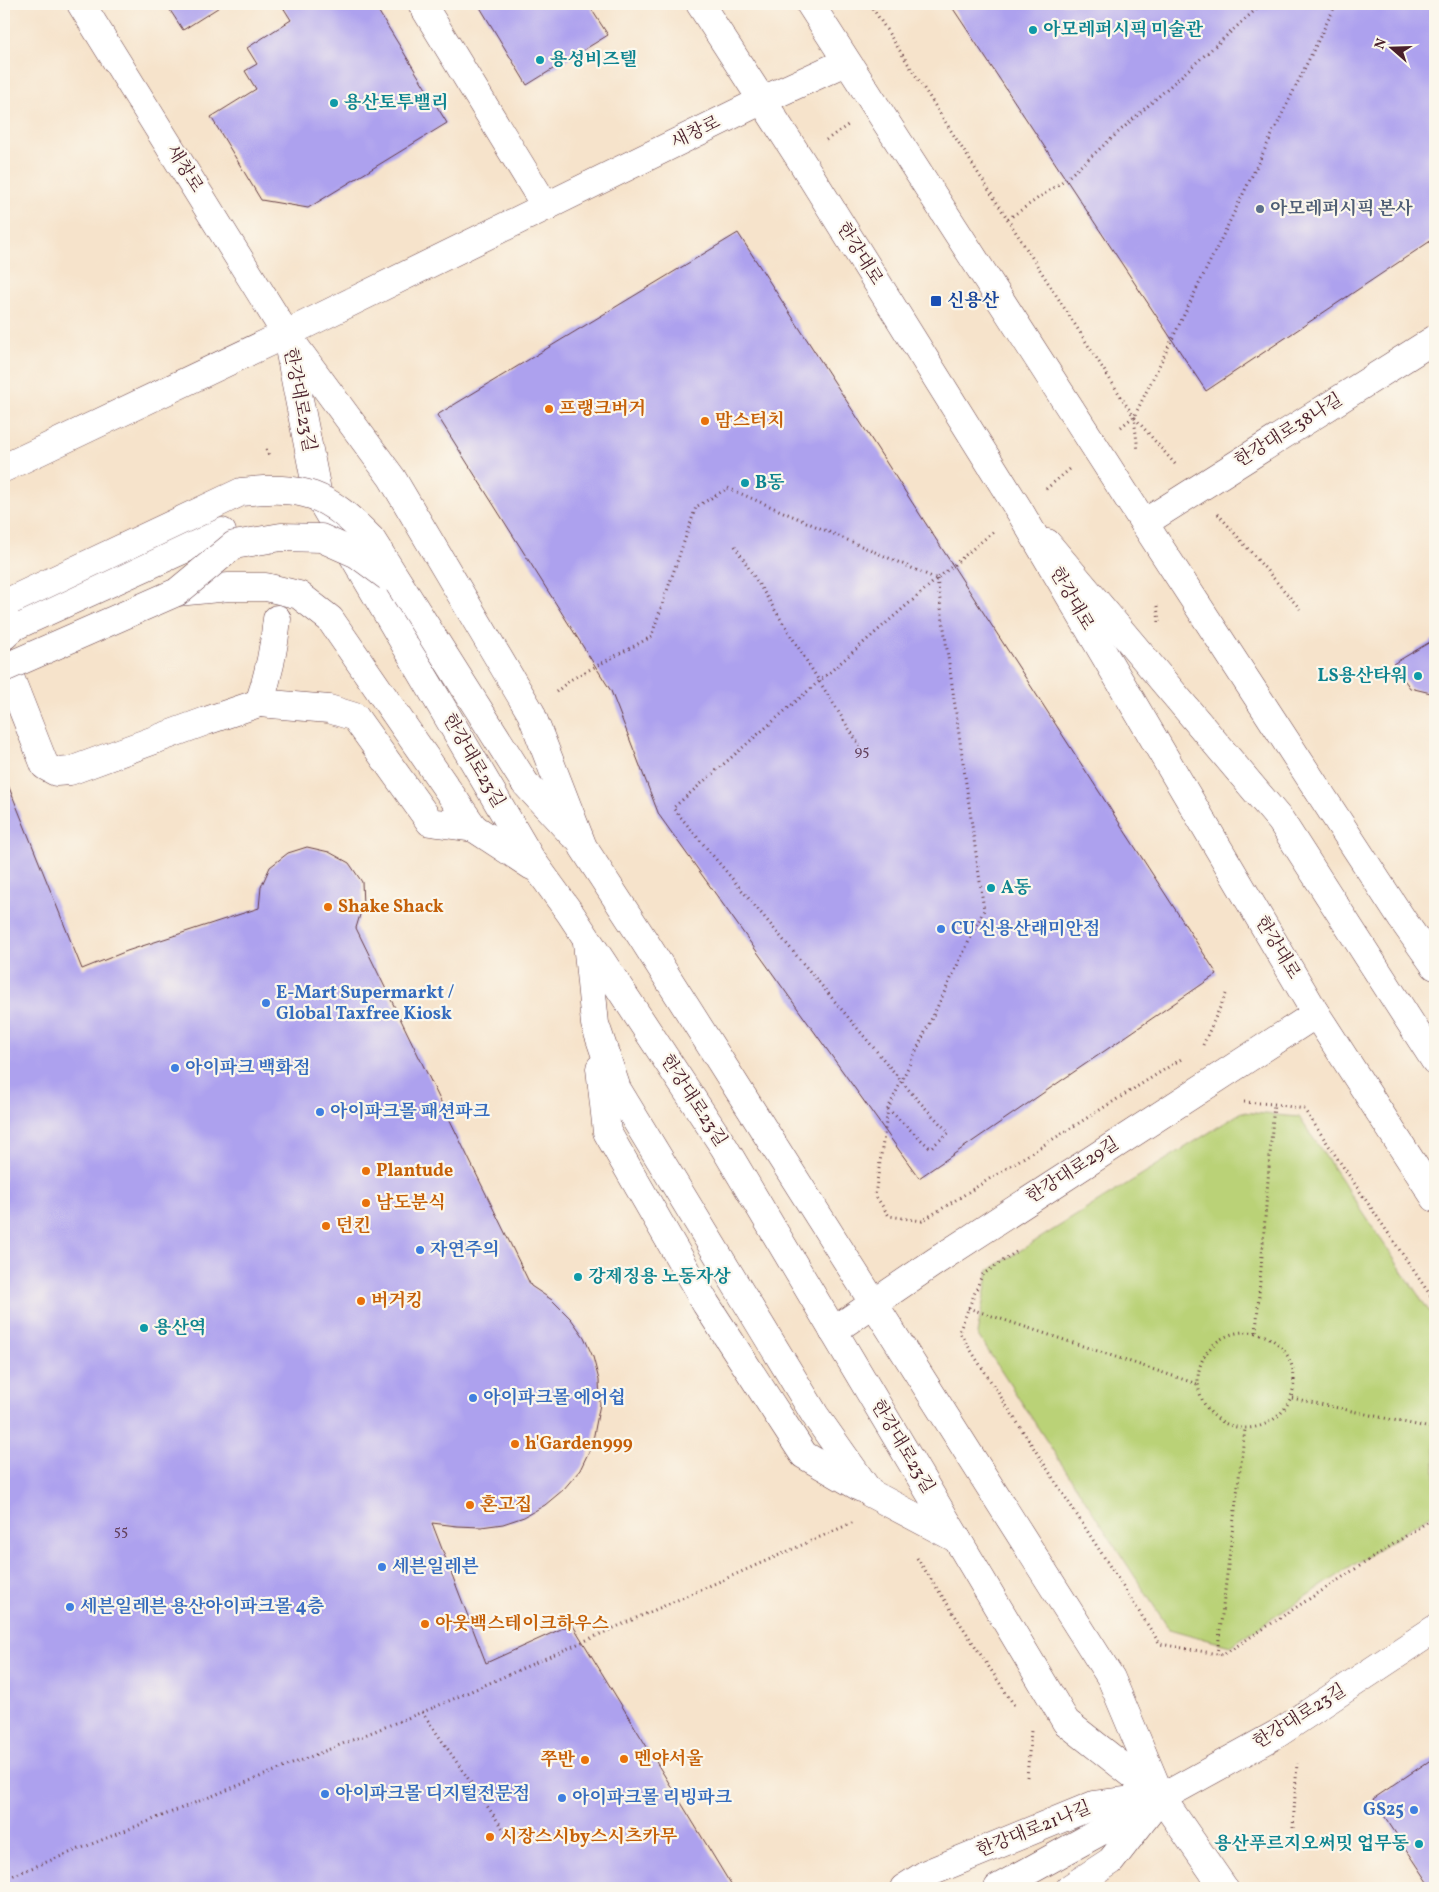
<svg xmlns="http://www.w3.org/2000/svg" width="1439" height="1892" font-family="Vollkorn,'Noto Serif KR',serif">
  <rect width="100%" height="100%" fill="#fbf7ec"/>
  <filter id="ink" filterUnits="userSpaceOnUse"><feTurbulence type="fractalNoise" baseFrequency=".02" numOctaves="2"/><feDisplacementMap in="SourceGraphic" scale="10" xChannelSelector="R" yChannelSelector="G"/><feConvolveMatrix kernelMatrix="1 2 1 2 8 2 1 2 1" color-interpolation-filters="sRGB"/></filter>
  <filter id="wash" filterUnits="userSpaceOnUse"><feTurbulence type="fractalNoise" baseFrequency=".0096" numOctaves="4" result="noise"/><feDisplacementMap in="SourceGraphic" scale="20" xChannelSelector="R" yChannelSelector="G"/><feGaussianBlur stdDeviation="1.12" result="paint"/><feColorMatrix in="noise" values="0 0 0 0 0 0 0 0 0 0 0 0 0 0 0 0 0 1.4 0 .05"/><feComposite in="paint" operator="in"/></filter>
  <g filter="url(#wash)">
    <rect width="100%" height="100%" fill="#f6e3cb"/>
    <polygon fill="#bad277" stroke="#827851" points="1242,1112 1299,1117 1435,1320 1435,1512 1230,1646 1169,1629 977,1334 989,1270"/>
    <g id="blocks">
      <g fill="#ada1ee">
        <polygon points="166,4 224,4 183,30"/>
        <polygon points="281,4 374,4 447,123 308,208 261,200 211,117 256,89 245,71 257,64 247,48 291,20"/>
        <polygon points="478,4 588,4 608,35 527,85"/>
        <polygon points="950,4 1435,4 1435,238 1206,391"/>
        <polygon points="738,233 1217,974 919,1178 659,815 611,691 437,415"/>
        <polygon points="1435,639 1435,694 1410,688 1393,664"/>
        <polygon points="4,775 82,969 127,951 259,908 261,887 270,867 288,853 307,847 329,852 349,863 362,882 363,905 356,928 531,1286 552,1300 571,1319 584,1337 593,1357 599,1380 600,1404 592,1445 580,1470 563,1490 545,1505 524,1517 503,1524 481,1527 457,1526 432,1523 486,1663 572,1624 733,1888 4,1888"/>
        <polygon points="1435,1757 1435,1888 1432,1888 1373,1799"/>
      </g>
    </g>
  </g>
  <g filter="url(#ink)">
    <use href="#blocks" fill-opacity="0" stroke="#643c43" stroke-width="1"/>
    <g fill="none" stroke-linecap="round" stroke-linejoin="round">
      <g stroke="#643c43" stroke-width="29">
        <g id="minor">
          <polyline points="81,4 286,334 392,478 531,713 583,847 643,939 1111,1678 1161,1797 1224,1888"/>
          <polyline points="422,4 546,207"/>
          <polyline points="288,343 318,496 531,859 570,913 724,1147 1066,1722 1160,1796"/>
          <polyline points="1144,523 1435,339"/>
          <polyline points="1047,543 1281,821 1435,1061"/>
          <polyline points="177,592 229,587 266,587 299,595 330,619 474,828 532,866"/>
          <polyline points="4,636 15,626 222,532"/>
          <polyline points="4,662 45,766 56,772 70,771 206,721 259,703 329,709 355,717 430,822 474,828"/>
          <path d="M259,703C269,675 274,649 277,619"/>
          <polyline points="525,783 572,834"/>
          <polyline points="587,942 595,1024 617,1089 815,1415 870,1493 957,1539"/>
          <polyline points="600,1068 607,1132 706,1304 804,1455 861,1488"/>
          <polyline points="833,1331 936,1261 1316,1014"/>
          <polyline points="904,1888 926,1874 1094,1805 1149,1798"/>
          <polyline points="998,1888 1277,1734 1435,1629"/>
          <polyline points="1070,1888 1111,1861 1154,1806"/>
        </g>
      </g>
      <g stroke="#643c43" stroke-width="29">
        <g id="major">
          <polyline points="700,4 800,159 1019,510 1316,1014 1435,1198"/>
          <polyline points="810,4 1144,523 1402,919 1435,966"/>
          <polyline points="4,468 286,334 763,100 846,62"/>
        </g>
      </g>
      <g stroke="#643c43" stroke-width="3" stroke-dasharray="1 4" stroke-linecap="butt">
        <polyline points="870,4 1134,417 1138,451"/>
        <polyline points="826,140 848,125"/>
        <polyline points="1008,219 1066,179 1262,4"/>
        <polyline points="1121,427 1133,417"/>
        <polyline points="266,449 270,458"/>
        <polyline points="1175,464 1134,417 1336,4"/>
        <polyline points="1046,489 1070,469"/>
        <polyline points="1218,514 1300,609"/>
        <polyline points="735,546 861,748"/>
        <polyline points="937,579 984,910 888,1109 875,1195 889,1216 922,1221 1183,1058"/>
        <polyline points="1157,606 1159,622"/>
        <polyline points="556,692 570,680 651,637 696,507 728,488 937,579 994,531"/>
        <polyline points="1203,1045 1226,994"/>
        <polyline points="1244,1102 1274,1104 1304,1109 1435,1302"/>
        <polyline points="888,1109 930,1148 949,1133 914,1096 673,808 937,579"/>
        <polyline points="1016,1252 982,1275 959,1332 1160,1644 1223,1655 1435,1517"/>
        <polyline points="968,1308 1197,1384"/>
        <circle cx="1246" cy="1380" r="48"/>
        <polyline points="1256,1332 1274,1104"/>
        <polyline points="1292,1398 1435,1429"/>
        <polyline points="917,1558 1014,1705"/>
        <polyline points="1217,1655 1245,1429"/>
        <polyline points="435,1707 854,1522"/>
        <polyline points="422,1712 508,1836"/>
        <polyline points="1027,1777 1031,1731"/>
        <polyline points="1293,1828 1297,1763"/>
      </g>
      <use href="#minor" stroke="#fff" stroke-width="28"/>
      <use href="#major" stroke="#fff" stroke-width="28"/>
      <g stroke="#643c43" stroke-width="29" stroke-linecap="butt">
        <g id="minor-bridge">
          <path d="M12,600L241,492C305,485 326,493 371,539L525,783"/>
          <polyline points="4,668 177,592 234,545 281,537 321,538 357,554 388,577"/>
        </g>
      </g>
      <polyline stroke="#643c43" stroke-width="3" stroke-dasharray="1 4" stroke-linecap="butt" points="4,1879 435,1707"/>
      <use href="#minor-bridge" stroke="#fff" stroke-width="28"/>
    </g>
  </g>
  <g fill="#0f9aa8" stroke="#fbf7ec" stroke-width="2">
    <circle cx="1033" cy="30" r="5"/>
    <circle cx="540" cy="60" r="5"/>
    <circle cx="334" cy="103" r="5"/>
    <circle cx="745" cy="483" r="5"/>
    <circle cx="1418" cy="676" r="5"/>
    <circle cx="991" cy="888" r="5"/>
    <circle cx="578" cy="1277" r="5"/>
    <circle cx="144" cy="1328" r="5"/>
    <circle cx="1419" cy="1844" r="5"/>
  </g>
  <circle fill="#5c6f8a" stroke="#fbf7ec" stroke-width="2" cx="1260" cy="209" r="5"/>
  <rect fill="#1a4fb4" stroke="#fbf7ec" stroke-width="2" x="930" y="295" width="12" height="12" rx="2.5"/>
  <g fill="#e8710a" stroke="#fbf7ec" stroke-width="2">
    <circle cx="549" cy="409" r="5"/>
    <circle cx="705" cy="421" r="5"/>
    <circle cx="328" cy="907" r="5"/>
    <circle cx="366" cy="1171" r="5"/>
    <circle cx="366" cy="1203" r="5"/>
    <circle cx="326" cy="1226" r="5"/>
    <circle cx="361" cy="1301" r="5"/>
    <circle cx="515" cy="1444" r="5"/>
    <circle cx="470" cy="1505" r="5"/>
    <circle cx="425" cy="1624" r="5"/>
    <circle cx="624" cy="1759" r="5"/>
    <circle cx="585" cy="1760" r="5"/>
    <circle cx="490" cy="1837" r="5"/>
  </g>
  <g fill="#3f7fe0" stroke="#fbf7ec" stroke-width="2">
    <circle cx="941" cy="929" r="5"/>
    <circle cx="266" cy="1003" r="5"/>
    <circle cx="175" cy="1068" r="5"/>
    <circle cx="320" cy="1112" r="5"/>
    <circle cx="420" cy="1250" r="5"/>
    <circle cx="473" cy="1398" r="5"/>
    <circle cx="382" cy="1567" r="5"/>
    <circle cx="70" cy="1607" r="5"/>
    <circle cx="325" cy="1794" r="5"/>
    <circle cx="562" cy="1798" r="5"/>
    <circle cx="1414" cy="1810" r="5"/>
  </g>
  <g text-anchor="middle" dominant-baseline="central" stroke-width="4.5" stroke-linejoin="round" paint-order="stroke">
    <g font-size="15" fill="#63405c">
      <text x="862" y="751">95</text>
      <text x="121" y="1531">55</text>
    </g>
    <g font-size="18" font-weight="bold" fill="#0d838f" stroke="#fbf7ec" text-anchor="start">
      <text x="1043" y="30">아모레퍼시픽 미술관</text>
      <text x="550" y="60">용성비즈텔</text>
      <text x="344" y="103">용산토투밸리</text>
      <text x="755" y="483">B동</text>
      <text x="1408" y="676" text-anchor="end">LS용산타워</text>
      <text x="1001" y="888">A동</text>
      <text x="588" y="1277">강제징용 노동자상</text>
      <text x="154" y="1328">용산역</text>
      <text x="1409" y="1844" text-anchor="end">용산푸르지오써밋 업무동</text>
    </g>
    <g font-size="18" fill="#4a1f2b" stroke="#fbf7ec">
      <text transform="translate(696 133) rotate(-26)">새창로</text>
      <text transform="translate(184 169) rotate(58)">새창로</text>
      <text transform="translate(859 254) rotate(58)">한강대로</text>
      <text transform="translate(299 400) rotate(79)">한강대로23길</text>
      <text transform="translate(1289 431) rotate(-32)">한강대로38나길</text>
      <text transform="translate(1071 599) rotate(60)">한강대로</text>
      <text transform="translate(473 761) rotate(60)">한강대로23길</text>
      <text transform="translate(1277 948) rotate(59)">한강대로</text>
      <text transform="translate(693 1101) rotate(57)">한강대로23길</text>
      <text transform="translate(1073 1171) rotate(-33)">한강대로29길</text>
      <text transform="translate(902 1447) rotate(59)">한강대로23길</text>
      <text transform="translate(1300 1717) rotate(-32)">한강대로23길</text>
      <text transform="translate(1034 1830) rotate(-22)">한강대로21나길</text>
    </g>
    <g font-size="18" font-weight="bold" fill="#4e5e75" stroke="#fbf7ec" text-anchor="start">
      <text x="1270" y="209">아모레퍼시픽 본사</text>
    </g>
    <g font-size="18" font-weight="bold" fill="#164399" stroke="#fbf7ec" text-anchor="start">
      <text x="947" y="301">신용산</text>
    </g>
    <g font-size="18" font-weight="bold" fill="#c56008" stroke="#fbf7ec" text-anchor="start">
      <text x="559" y="409">프랭크버거</text>
      <text x="715" y="421">맘스터치</text>
      <text x="338" y="907">Shake Shack</text>
      <text x="376" y="1171">Plantude</text>
      <text x="376" y="1203">남도분식</text>
      <text x="336" y="1226">던킨</text>
      <text x="371" y="1301">버거킹</text>
      <text x="525" y="1444">h'Garden999</text>
      <text x="480" y="1505">혼고집</text>
      <text x="435" y="1624">아웃백스테이크하우스</text>
      <text x="634" y="1759">멘야서울</text>
      <text x="575" y="1760" text-anchor="end">쭈반</text>
      <text x="500" y="1837">시장스시by스시츠카무</text>
    </g>
    <g font-size="18" font-weight="bold" fill="#366cbe" stroke="#fbf7ec" text-anchor="start">
      <text x="951" y="929">CU 신용산래미안점</text>
      <text x="276" y="993">E-Mart Supermarkt /<tspan x="276" dy="21">Global Taxfree Kiosk</tspan></text>
      <text x="185" y="1068">아이파크 백화점</text>
      <text x="330" y="1112">아이파크몰 패션파크</text>
      <text x="430" y="1250">자연주의</text>
      <text x="483" y="1398">아이파크몰 에어쉽</text>
      <text x="392" y="1567">세븐일레븐</text>
      <text x="80" y="1607">세븐일레븐 용산아이파크몰 4층</text>
      <text x="335" y="1794">아이파크몰 디지털전문점</text>
      <text x="572" y="1798">아이파크몰 리빙파크</text>
      <text x="1404" y="1810" text-anchor="end">GS25</text>
    </g>
  </g>
  <rect width="1439" height="1892" fill="none" stroke="#fbf7ec" stroke-width="20"/>
  <g transform="translate(1392 48) rotate(290)" stroke="#fbf7ec" stroke-width="4" paint-order="stroke">
  <path d="M0-4L9 19L0 12L-9 19Z" fill="#4a1f2b"/>
  <text y="-8" font-size="14" font-weight="bold" text-anchor="middle" fill="#4a1f2b">N</text>
  </g>
</svg>
